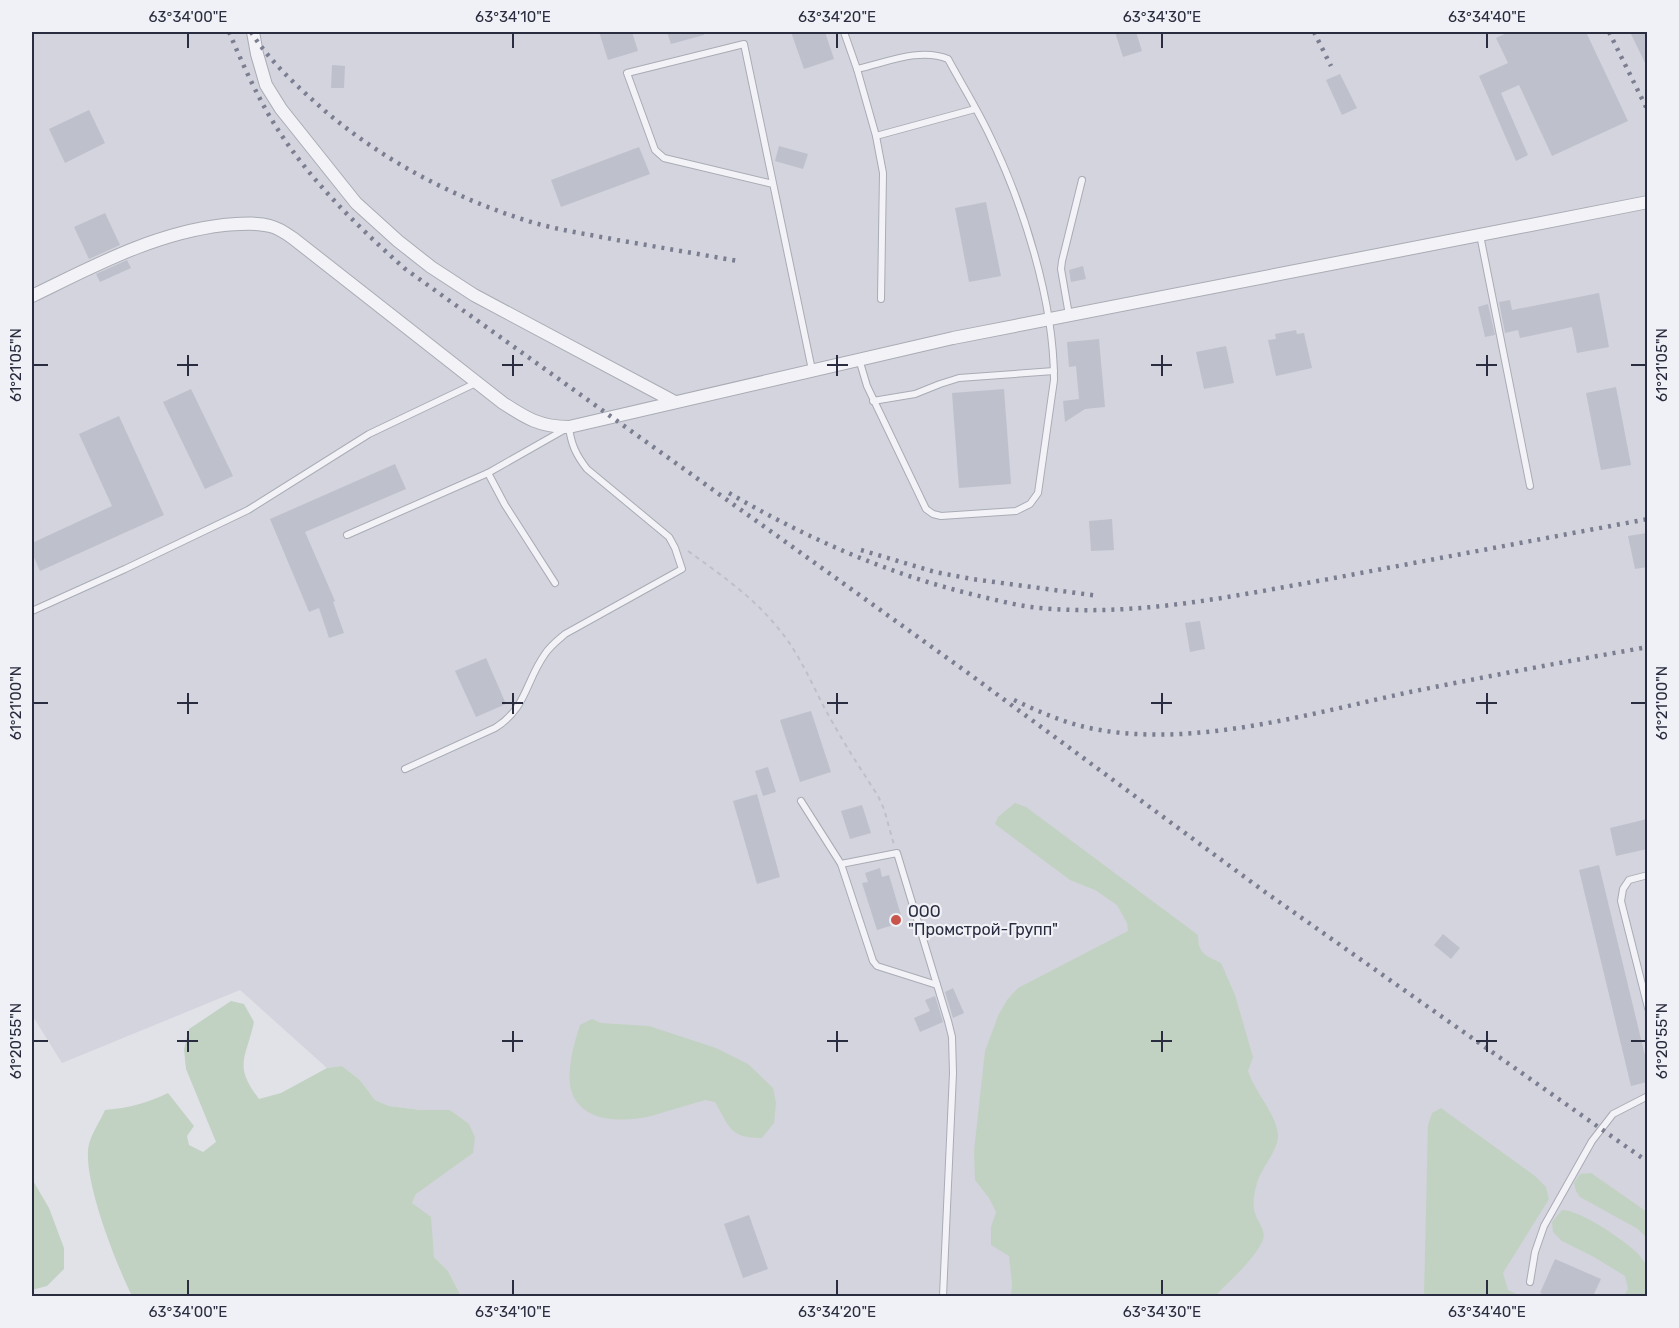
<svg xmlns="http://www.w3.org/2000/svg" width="1679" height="1328" font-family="Rubik,sans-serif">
  <rect width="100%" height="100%" fill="#e0e2e8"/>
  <polygon fill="#d3d4dd" points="32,32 1647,32 1647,1296 461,1296 448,1271 434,1257 432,1243 412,1203 416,1194 475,1137 469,1125 450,1110 421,1110 389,1106 375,1100 360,1080 342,1066 327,1068 240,990 62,1063 32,1015"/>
  <g fill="#c2d2c2">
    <path d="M1015,803L1026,807L1198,935C1198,954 1205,955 1221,963L1235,995L1253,1057L1248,1071C1255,1092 1271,1107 1277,1129C1283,1148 1260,1166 1256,1187C1254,1194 1253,1203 1254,1210C1257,1223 1269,1231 1261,1244C1250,1264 1230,1280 1215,1296H1011L1012,1284L1009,1256L991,1245V1227L996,1212L989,1198L975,1180L974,1151L985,1051L998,1016L1007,1000L1018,988L1128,931L1127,923L1117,905L1095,890L1070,880L995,824L998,817Z"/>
    <path d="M231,1001L244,1004L254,1022C246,1059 233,1065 259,1099L281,1093L327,1068L342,1066L360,1080L375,1100L389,1106L421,1110H450L469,1124L475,1137L473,1153L416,1194L412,1203L431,1217L434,1257L448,1271L461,1296H132C117,1266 81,1176 89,1144C92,1133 100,1121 105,1110C128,1108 148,1103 168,1093L194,1126L187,1136L189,1145L203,1152L216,1142L186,1069L184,1049L189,1029Z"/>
    <path d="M592,1019L601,1023L649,1026L716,1048L748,1064L773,1088L776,1103L774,1123L762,1138C729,1138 730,1127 715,1102L705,1100C687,1105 669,1111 651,1116C622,1123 576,1123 570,1085C568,1065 574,1044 580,1025Z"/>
    <polygon points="1441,1108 1535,1176 1546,1187 1549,1199 1503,1273 1508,1290 1521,1296 1424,1296 1428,1125 1432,1113"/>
    <polygon points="1591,1173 1647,1212 1647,1238 1638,1229 1580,1197 1576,1191 1574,1183 1580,1174"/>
    <polygon points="32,1179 49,1208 64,1248 64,1269 47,1286 32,1290"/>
    <path d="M1562,1210C1580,1210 1622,1239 1635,1251C1640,1255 1643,1261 1647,1265V1296H1624L1628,1289L1625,1276L1594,1257L1562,1241L1553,1232L1552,1222Z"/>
  </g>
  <g fill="#bec0cb">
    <polygon points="599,32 632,32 638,51 608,60"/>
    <polygon points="667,32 704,32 704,35 671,44"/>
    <polygon points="791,32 825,32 834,59 804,69"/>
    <polygon points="1115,32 1136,32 1142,51 1123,57"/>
    <polygon points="1509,32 1586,32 1628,121 1552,156 1519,85 1501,93 1528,155 1516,161 1479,76 1508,63 1496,38"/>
    <polygon points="1630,32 1647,32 1647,67"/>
    <polygon points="332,65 345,66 344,88 331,88"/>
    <polygon points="1340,74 1357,108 1342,115 1326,80"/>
    <polygon points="89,110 105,143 65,163 49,129"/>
    <polygon points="779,146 808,154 803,169 775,161"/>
    <polygon points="639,147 650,174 561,207 551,180"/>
    <polygon points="986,202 1001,276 969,282 955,208"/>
    <polygon points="105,213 120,245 89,259 74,227"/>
    <polygon points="127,260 131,268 100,282 96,274"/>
    <polygon points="1083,266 1086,279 1071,282 1069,270"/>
    <polygon points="1599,293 1609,347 1577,353 1572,327 1520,338 1518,330 1505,333 1499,302 1510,300 1512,310"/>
    <polygon points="1488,304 1495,335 1485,337 1478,307"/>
    <polygon points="1296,330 1297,334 1304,333 1312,368 1276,376 1268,340 1276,339 1275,334"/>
    <polygon points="1099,339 1105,407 1085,409 1065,422 1063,401 1079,399 1076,366 1069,367 1067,342"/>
    <polygon points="1226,346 1234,383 1204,389 1196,352"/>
    <polygon points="1616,387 1631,465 1601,470 1586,393"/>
    <polygon points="191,389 233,476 205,489 163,402"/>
    <polygon points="1004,389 1011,484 959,488 952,393"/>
    <polygon points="119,416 164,515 40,571 32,553 32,543 112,506 79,434"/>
    <polygon points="395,464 406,489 305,532 335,601 333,602 344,633 329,638 319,608 309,612 270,519"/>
    <polygon points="1112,519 1114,550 1091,551 1089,521"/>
    <polygon points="1647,533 1647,567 1635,569 1628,536"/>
    <polygon points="1200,621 1205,649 1190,652 1185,623"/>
    <polygon points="486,658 506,704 476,717 455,671"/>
    <polygon points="811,711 831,772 800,782 780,720"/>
    <polygon points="768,767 776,792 763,796 755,771"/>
    <polygon points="757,794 780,877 757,884 733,801"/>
    <polygon points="862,805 871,833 850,839 841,811"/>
    <polygon points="1647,819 1647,849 1616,856 1610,828"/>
    <polygon points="1599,865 1647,1064 1647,1082 1631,1086 1579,870"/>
    <polygon points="880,868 882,877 889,875 903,922 877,930 862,883 868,882 865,873"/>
    <polygon points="1443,934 1460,948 1451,959 1434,945"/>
    <polygon points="953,988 964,1013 953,1018 945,992"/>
    <polygon points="935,996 943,1022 920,1032 914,1018 930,1011 925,1000"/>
    <polygon points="749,1215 768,1269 743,1278 724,1224"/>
    <polygon points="1555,1259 1601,1279 1593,1296 1548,1296 1540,1293"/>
  </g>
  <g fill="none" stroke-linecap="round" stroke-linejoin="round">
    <g stroke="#a9acb5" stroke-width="8">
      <g id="service">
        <path d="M844,32L857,69C885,63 920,47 948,59C961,83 976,107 988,132C1023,203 1054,301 1054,380L1038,493L1030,504L1016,511L941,516L933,514L926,509L867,386L859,359"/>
        <polyline points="857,69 876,136 883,173 881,299"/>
        <polyline points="876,136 975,109"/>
        <polyline points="773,184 664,158 655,150 627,73 744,44 812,370"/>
        <polyline points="1480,235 1530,486"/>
        <polyline points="1069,315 1061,269 1062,261 1082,180"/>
        <polyline points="873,401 915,394 940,384 959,378 1054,371"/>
        <polyline points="488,473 505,505 555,583"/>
        <path d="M347,535L488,473L569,427C571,444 576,455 587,469L669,537L675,548L682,569L565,634C558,640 550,646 545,654C525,682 527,708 495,728L405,769"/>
        <polyline points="32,611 125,569 248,510 369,434 476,383"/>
        <polyline points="801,801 841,864 897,853 948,1021 952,1037 953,1073 943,1296"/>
        <polyline points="841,864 873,961 877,966 937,985"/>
        <polyline points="1648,875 1629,880 1623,889 1621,901 1648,1008"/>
        <polyline points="1530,1282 1535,1252 1544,1226 1592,1141 1613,1114 1648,1096"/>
      </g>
    </g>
    <g stroke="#a9acb5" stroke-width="14">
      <g id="minor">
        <polyline points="253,32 257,54 266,85 281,109 356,203 398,241 431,267 474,295 673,401"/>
        <path d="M32,296C94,266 154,233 224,225C239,224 256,222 270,226C279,228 287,234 294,239L503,403C526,418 540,427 569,427L953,338L1648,202"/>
      </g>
    </g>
    <path stroke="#bfc0c7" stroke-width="2" stroke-dasharray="4.5 4.5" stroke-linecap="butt" d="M688,551C720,574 753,597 778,628C801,655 813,688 830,718C845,745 862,771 878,796L884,809L894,845"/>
    <use href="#service" stroke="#f3f3f7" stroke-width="6"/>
    <use href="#minor" stroke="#f3f3f7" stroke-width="12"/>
    <g stroke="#7b7e91" stroke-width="4.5" stroke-dasharray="3 6" stroke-linecap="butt">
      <path d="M229,32C240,58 252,85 266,110C301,172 352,221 404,268L968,673L1265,892L1648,1162"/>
      <path d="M251,32C270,62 298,87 325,111C384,161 454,198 528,221C557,230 587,234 617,240C658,247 698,254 738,261"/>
      <polyline points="1314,32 1331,66"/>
      <polyline points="1609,32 1648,111"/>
      <path d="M729,493C806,538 888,574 975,595C996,600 1018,606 1040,608C1138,617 1233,596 1329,579C1435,559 1541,539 1648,519"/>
      <polyline points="861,550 935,572 972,579 1099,596"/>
      <path d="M1014,700C1042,713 1069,725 1100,730C1198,747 1313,713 1410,692C1489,676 1568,661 1648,647"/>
    </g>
  </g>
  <path fill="none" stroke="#2a2d3f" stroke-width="2" d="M188,33V48M513,33V48M837,33V48M1162,33V48M1487,33V48M188,355V376M513,355V376M837,355V376M1162,355V376M1487,355V376M33,365H48M177,365H198M502,365H523M827,365H848M1151,365H1172M1476,365H1497M1631,365H1646M188,693V714M513,693V714M837,693V714M1162,693V714M1487,693V714M33,703H48M177,703H198M502,703H523M827,703H848M1151,703H1172M1476,703H1497M1631,703H1646M188,1031V1052M513,1031V1052M837,1031V1052M1162,1031V1052M1487,1031V1052M33,1041H48M177,1041H198M502,1041H523M827,1041H848M1151,1041H1172M1476,1041H1497M1631,1041H1646M188,1280V1295M513,1280V1295M837,1280V1295M1162,1280V1295M1487,1280V1295"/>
  <circle fill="#c7554c" stroke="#f0f1f6" stroke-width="2" cx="896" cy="920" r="6"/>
  <g text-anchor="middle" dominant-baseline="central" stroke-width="4.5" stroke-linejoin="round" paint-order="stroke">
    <g font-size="16" fill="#2a2d3f" stroke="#f0f1f6" text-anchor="start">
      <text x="908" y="911">ООО<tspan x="908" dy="18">"Промстрой-Групп"</tspan></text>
    </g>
  </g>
  <rect width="1679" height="1328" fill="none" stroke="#f0f1f6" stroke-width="66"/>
  <rect x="33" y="33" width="1613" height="1262" fill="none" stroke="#2a2d3f" stroke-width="2"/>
  <g font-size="15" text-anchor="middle" fill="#2a2d3f">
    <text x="188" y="22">63°34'00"E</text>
    <text x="513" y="22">63°34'10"E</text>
    <text x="837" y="22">63°34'20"E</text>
    <text x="1162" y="22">63°34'30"E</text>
    <text x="1487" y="22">63°34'40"E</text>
    <text transform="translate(16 365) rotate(-90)" y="5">61°21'05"N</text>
    <text transform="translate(1662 365) rotate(-90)" y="5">61°21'05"N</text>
    <text transform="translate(16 703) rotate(-90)" y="5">61°21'00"N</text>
    <text transform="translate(1662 703) rotate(-90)" y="5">61°21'00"N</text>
    <text transform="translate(16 1041) rotate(-90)" y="5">61°20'55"N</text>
    <text transform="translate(1662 1041) rotate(-90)" y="5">61°20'55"N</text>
    <text x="188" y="1317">63°34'00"E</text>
    <text x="513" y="1317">63°34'10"E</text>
    <text x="837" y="1317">63°34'20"E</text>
    <text x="1162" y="1317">63°34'30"E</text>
    <text x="1487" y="1317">63°34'40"E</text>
  </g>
</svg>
